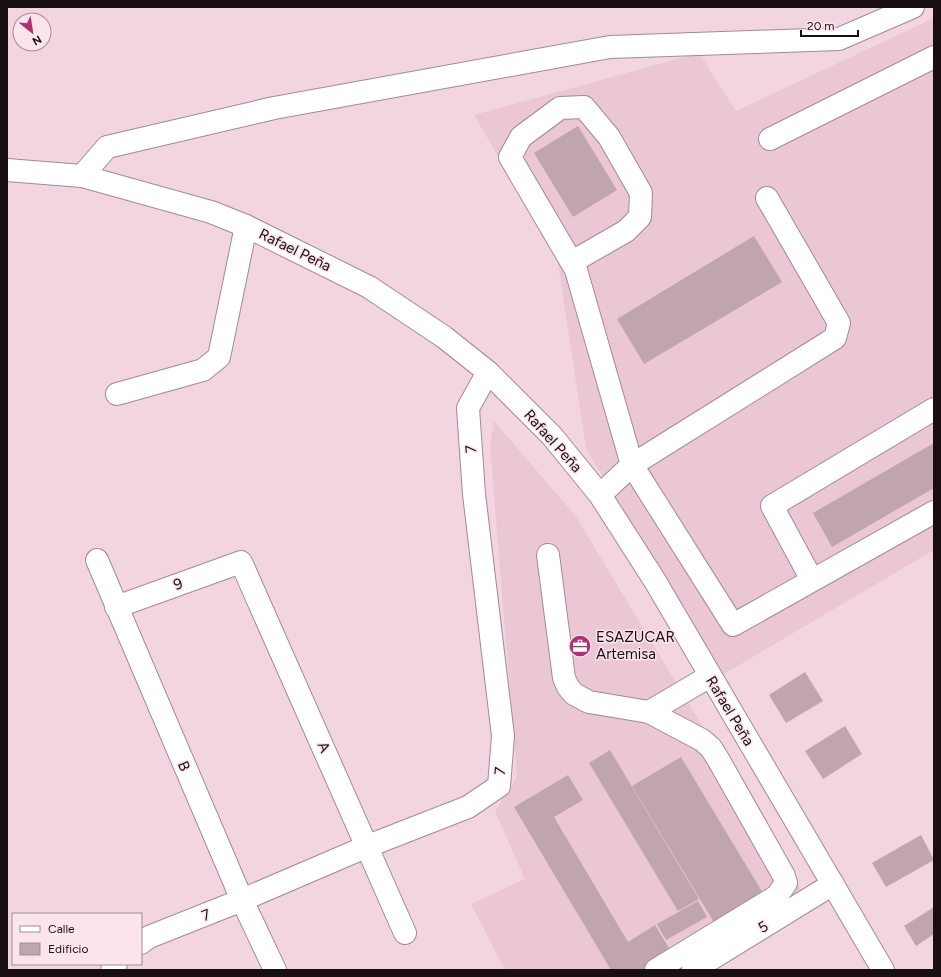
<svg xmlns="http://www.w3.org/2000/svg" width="941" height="977" font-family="Figtree,sans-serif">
  <rect width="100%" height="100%" fill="#f3d5e1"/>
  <g fill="#ebc6d5">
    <polygon points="934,18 934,550 719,677 586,448 557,257 474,115 699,53 736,111"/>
    <polygon points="494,421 575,515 801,890 672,970 505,970 471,904 525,879 495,811 517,777 490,446"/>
  </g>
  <g fill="#c0a4af">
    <polygon points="578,126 617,190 573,217 534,153"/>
    <polygon points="754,236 782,282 644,364 617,319"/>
    <polygon points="934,443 934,488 832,547 813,513"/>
    <polygon points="805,672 823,701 786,723 769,695"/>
    <polygon points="845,726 862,754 823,779 805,751"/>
    <polygon points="610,750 699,899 678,911 589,763"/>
    <polygon points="681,757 764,895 715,924 632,786"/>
    <polygon points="568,775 583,800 554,817 628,942 655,925 672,953 644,970 611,970 514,807"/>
    <polygon points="921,835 934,860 886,887 872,863"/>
    <polygon points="698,901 707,917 666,940 657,924"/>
    <polygon points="934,907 934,934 916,946 904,926"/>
  </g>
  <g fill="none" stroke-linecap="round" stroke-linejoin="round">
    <g stroke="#a48994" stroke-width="24">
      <g id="minor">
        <polyline points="770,139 934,57"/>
        <polyline points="7,170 82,176 211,212 246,226 369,287 444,337 488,372 552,436 600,495 655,581 883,970"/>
        <polyline points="82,176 107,147 274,108 610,47 839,39 913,7"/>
        <polyline points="572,262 626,231 640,217 641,193 609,137 584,107 560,108 521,137 510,157 576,270 632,465 733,625 934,512"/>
        <polyline points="117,394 203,370 219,357 246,226"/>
        <polyline points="600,495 632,465 835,338 839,323 767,198"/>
        <polyline points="548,555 564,678 568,687 574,694 589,702 649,712 702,740 711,748 718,759 784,876 786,883 777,896 656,970"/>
        <polyline points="97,560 242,900 275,970"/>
        <polyline points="812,580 772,506 934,409"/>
        <polyline points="116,607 241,562 405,933"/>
        <polyline points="649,712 710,676"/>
        <polyline points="141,943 149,937 242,900 368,846 468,807 499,786 503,736 474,494 468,408 488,372"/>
        <polyline points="112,970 116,964"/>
        <polyline points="693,970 833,884"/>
      </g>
    </g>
    <use href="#minor" stroke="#fff" stroke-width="22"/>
  </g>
  <defs>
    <g id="office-disc" transform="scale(1.15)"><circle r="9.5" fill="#b22e75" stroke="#fce4ed"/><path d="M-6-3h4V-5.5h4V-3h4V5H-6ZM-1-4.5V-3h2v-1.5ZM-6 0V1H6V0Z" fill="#fff"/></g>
  </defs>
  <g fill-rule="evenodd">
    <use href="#office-disc" x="580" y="646"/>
  </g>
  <g text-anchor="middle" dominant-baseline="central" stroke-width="3" stroke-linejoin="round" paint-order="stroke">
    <g font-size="15" fill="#190f13" stroke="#fce4ed">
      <text transform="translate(295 250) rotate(26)">Rafael Peña</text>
      <text transform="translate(553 441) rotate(48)">Rafael Peña</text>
      <text transform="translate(471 449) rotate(-94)">7</text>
      <text transform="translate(178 584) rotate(-20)">9</text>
      <text transform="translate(730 711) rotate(59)">Rafael Peña</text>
      <text transform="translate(324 747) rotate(66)">A</text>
      <text transform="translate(184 766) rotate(67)">B</text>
      <text transform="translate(500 771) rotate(-85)">7</text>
      <text transform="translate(206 915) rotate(-22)">7</text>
      <text transform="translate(763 927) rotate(-31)">5</text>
    </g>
    <g font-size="15" fill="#190f13" stroke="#fce4ed" text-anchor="start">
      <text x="596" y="637">ESAZUCAR<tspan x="596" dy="17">Artemisa</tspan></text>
    </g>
  </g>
  <rect width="941" height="977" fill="none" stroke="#190f13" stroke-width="16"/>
  <rect x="12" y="913" width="130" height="52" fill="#fce4ed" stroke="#a18f96"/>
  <rect x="20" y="926" width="20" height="6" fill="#ffffff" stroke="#a18f96"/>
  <text x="48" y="933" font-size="12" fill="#190f13">Calle</text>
  <rect x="20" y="943" width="20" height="12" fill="#c0a4af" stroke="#a18f96"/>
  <text x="48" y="953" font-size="12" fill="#190f13">Edificio</text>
  <g transform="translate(32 32) rotate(150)"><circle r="19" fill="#fce4ed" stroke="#a18f96"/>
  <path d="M0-3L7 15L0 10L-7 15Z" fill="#b22e75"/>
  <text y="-6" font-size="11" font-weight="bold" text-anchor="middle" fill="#190f13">N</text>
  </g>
  <path d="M801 30v6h57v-6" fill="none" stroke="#190f13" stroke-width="2"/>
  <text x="807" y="30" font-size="12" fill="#190f13" stroke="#fce4ed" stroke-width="3" paint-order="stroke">20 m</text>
</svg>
